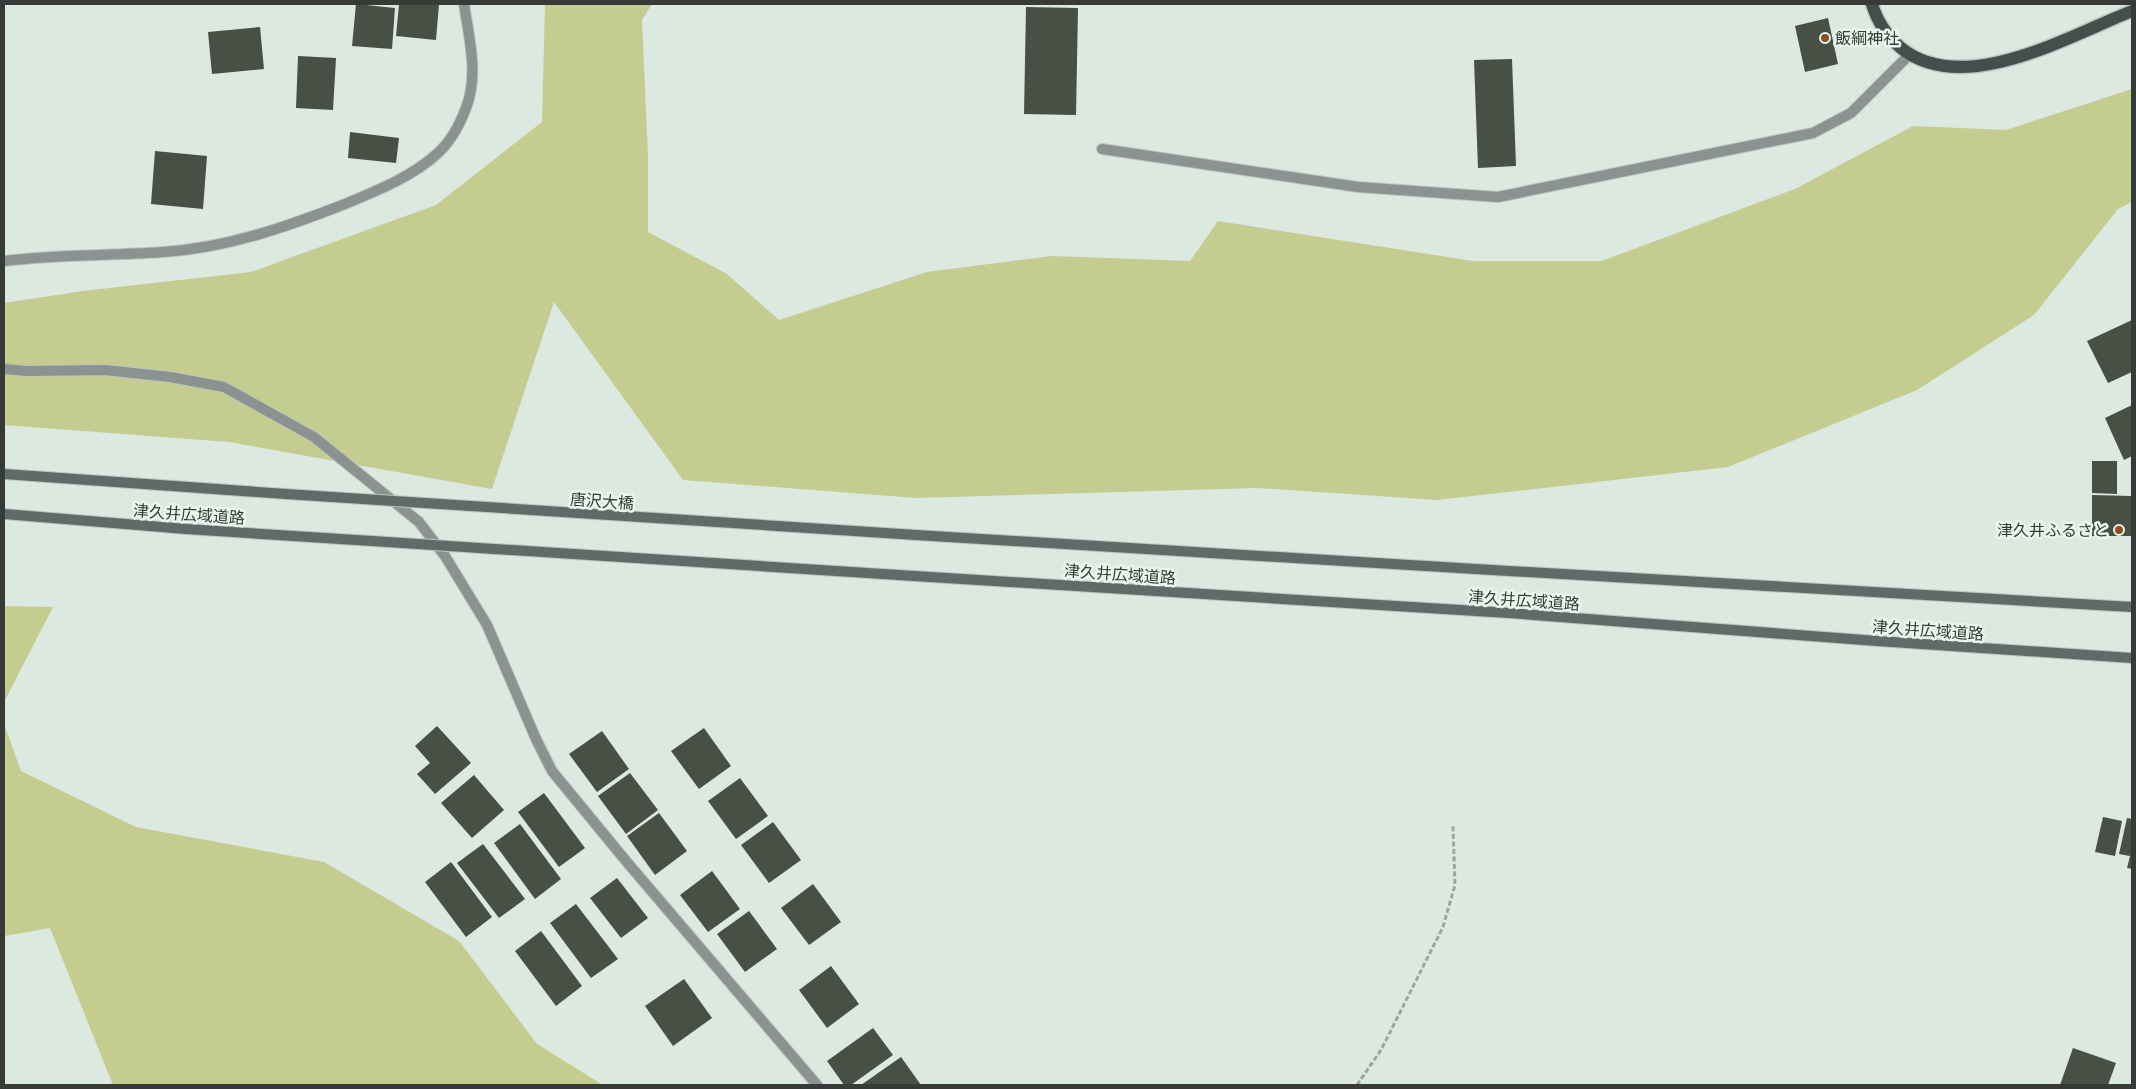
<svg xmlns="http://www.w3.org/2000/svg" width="2136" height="1089" font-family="'Archivo Narrow','Noto Sans JP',sans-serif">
  <rect width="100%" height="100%" fill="#dbe9e0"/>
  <g fill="#c4cc90">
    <polygon points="545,4 652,4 642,20 648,155 648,232 727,274 779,320 927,272 1052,256 1190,261 1218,221 1473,261 1602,261 1795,189 1913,126 2006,130 2132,89 2132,202 2118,209 2034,315 1917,390 1728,467 1437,500 1257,488 916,498 683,480 554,302 492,489 229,442 4,425 4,303 83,291 251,272 436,205 542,122"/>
    <polygon points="4,606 53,607 4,702"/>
    <polygon points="4,724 21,771 136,827 324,862 459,941 537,1044 603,1085 113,1085 50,928 4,936"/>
  </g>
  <g fill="#484f44">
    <polygon points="356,4 395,8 392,49 352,46"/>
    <polygon points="399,4 439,4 436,40 396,36"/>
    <polygon points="1026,7 1078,8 1076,115 1024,114"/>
    <polygon points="1828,18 1838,64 1805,72 1795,26"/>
    <polygon points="260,27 264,69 212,74 208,32"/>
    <polygon points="298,56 336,58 333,110 296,108"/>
    <polygon points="1512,59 1516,166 1478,168 1474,60"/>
    <polygon points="350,132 399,138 396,163 348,158"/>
    <polygon points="155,151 207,156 203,209 151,204"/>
    <polygon points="2132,320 2132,372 2108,383 2087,341"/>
    <polygon points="2132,405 2132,456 2124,460 2105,418"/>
    <polygon points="2092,461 2117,461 2117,494 2092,493"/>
    <polygon points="2092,495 2132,496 2132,536 2092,536"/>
    <polygon points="437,726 471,763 435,794 417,774 430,763 415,746"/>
    <polygon points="704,728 731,766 699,789 671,751"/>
    <polygon points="602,731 629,769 597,792 569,754"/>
    <polygon points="630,773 658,810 626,834 598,796"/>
    <polygon points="474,775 504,810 472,838 441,803"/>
    <polygon points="740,778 768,816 736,839 708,801"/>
    <polygon points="544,793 585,848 559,867 518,812"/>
    <polygon points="659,813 687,851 655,875 627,836"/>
    <polygon points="2103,817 2122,821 2115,856 2095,852"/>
    <polygon points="2127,818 2132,819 2132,869 2127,868 2130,856 2119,854"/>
    <polygon points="773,822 801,860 769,883 741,845"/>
    <polygon points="520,824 561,879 535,899 494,843"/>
    <polygon points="483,844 525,899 499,918 457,863"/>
    <polygon points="451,862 492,917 466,937 425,882"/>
    <polygon points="712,871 740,909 708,932 680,895"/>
    <polygon points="617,878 648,918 621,938 590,898"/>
    <polygon points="813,884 841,922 809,945 781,908"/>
    <polygon points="576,904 618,959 591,978 550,923"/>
    <polygon points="749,911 777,949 745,972 717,934"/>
    <polygon points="541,931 582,986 556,1006 515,951"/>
    <polygon points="831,966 859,1004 827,1028 799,990"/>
    <polygon points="684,979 712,1018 673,1046 645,1006"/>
    <polygon points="873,1028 893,1055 851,1085 844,1085 827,1061"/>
    <polygon points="2073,1048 2116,1063 2108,1085 2060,1085"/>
    <polygon points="901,1057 921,1085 861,1085"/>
  </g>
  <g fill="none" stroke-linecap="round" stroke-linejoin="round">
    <g stroke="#bac6be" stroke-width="12">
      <g id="street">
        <polyline points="1102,149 1358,187 1498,197 1813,133 1851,113 1910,54"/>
        <path d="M4,261C56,254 110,256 163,252C227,248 286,227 345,204C376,191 412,177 438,153C450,142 460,124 466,108C479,75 469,38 464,4"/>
        <polyline points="4,369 27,371 105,370 170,377 224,387 314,437 419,522 445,556 487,625 536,739 552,771 626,861 817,1085"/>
      </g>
    </g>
    <g stroke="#bac6be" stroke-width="12">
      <g id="secondary">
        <polyline points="4,474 286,494"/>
        <polyline points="4,514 186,529 372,541"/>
        <path d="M916,535C1321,562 1727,582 2132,607"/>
        <polyline points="914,576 1509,613 1877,641 2132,658"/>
      </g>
    </g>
    <g stroke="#bac6be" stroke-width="15">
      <path id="primary" d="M1872,4C1877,21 1887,36 1901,48C1963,98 2069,36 2132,11"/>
    </g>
    <polyline stroke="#9ca6a0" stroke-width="3" stroke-dasharray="5 2.5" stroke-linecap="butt" points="1357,1085 1381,1050 1443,927 1455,885 1453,826"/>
    <use href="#street" stroke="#8b9290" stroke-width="10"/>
    <use href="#secondary" stroke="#606b68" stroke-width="10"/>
    <use href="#primary" stroke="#424f4c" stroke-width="12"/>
    <g stroke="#bac6be" stroke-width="12" stroke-linecap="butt">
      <g id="secondary-bridge">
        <polyline points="286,494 916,535"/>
        <polyline points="372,541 914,576"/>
      </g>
    </g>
    <use href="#secondary-bridge" stroke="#606b68" stroke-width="10"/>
  </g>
  <g fill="#904d1d" stroke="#e8f7ed" stroke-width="2">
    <circle cx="1825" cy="38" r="5"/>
    <circle cx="2119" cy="530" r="5"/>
  </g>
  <g text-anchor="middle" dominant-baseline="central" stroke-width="5" stroke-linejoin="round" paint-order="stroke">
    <g font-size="16" fill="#363b38" stroke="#e8f7ed" text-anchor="start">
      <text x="1835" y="38">飯綱神社</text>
      <text x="2109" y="530" text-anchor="end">津久井ふるさと</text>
    </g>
    <g font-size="16" fill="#363b38" stroke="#e8f7ed">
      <text transform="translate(602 501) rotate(4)">唐沢大橋</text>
      <text transform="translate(189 514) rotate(4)">津久井広域道路</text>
      <text transform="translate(1120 574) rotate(4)">津久井広域道路</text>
      <text transform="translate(1524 600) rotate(4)">津久井広域道路</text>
      <text transform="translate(1928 630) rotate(4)">津久井広域道路</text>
    </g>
  </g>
  <rect width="2136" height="1089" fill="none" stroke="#363b38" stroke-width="10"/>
</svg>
